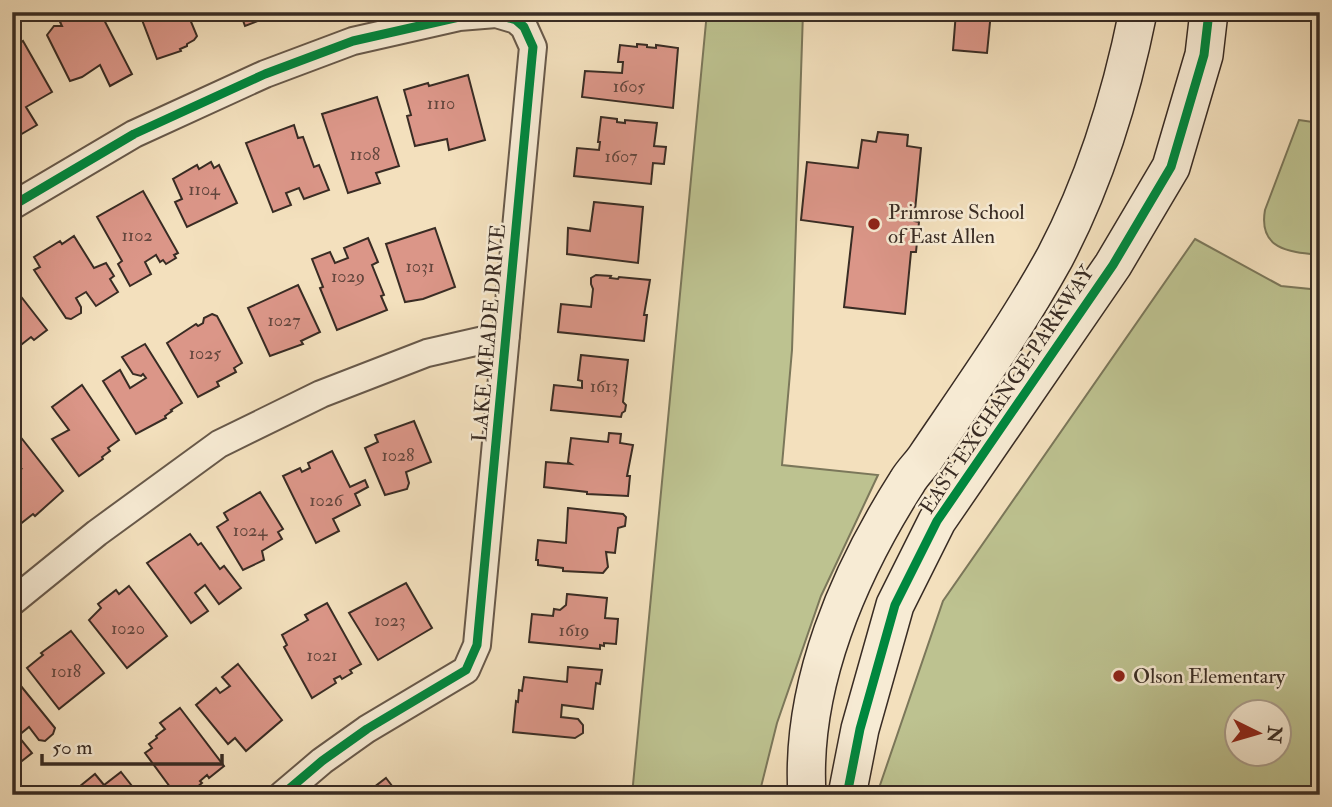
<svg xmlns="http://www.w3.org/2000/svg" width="1332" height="807" font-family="'IM FELL Double Pica',serif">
  <rect width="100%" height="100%" fill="#f3e0bd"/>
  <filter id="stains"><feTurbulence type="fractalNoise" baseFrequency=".00286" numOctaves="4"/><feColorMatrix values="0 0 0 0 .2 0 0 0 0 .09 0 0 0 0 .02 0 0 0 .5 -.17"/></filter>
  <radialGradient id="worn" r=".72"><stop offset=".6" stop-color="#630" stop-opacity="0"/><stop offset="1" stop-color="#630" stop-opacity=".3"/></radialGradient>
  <g fill="#bdc290" stroke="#7b775a" stroke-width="2" fill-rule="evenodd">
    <polygon points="707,12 803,12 792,350 782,465 878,475 821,596 777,723 759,795 632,795"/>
    <path d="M1299,120L1320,123V255C1290,252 1258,250 1265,210Z"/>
    <path d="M1195,239L1281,286L1320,290V795H885L878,791L943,601ZM1238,712H1280V754H1238Z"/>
  </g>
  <g fill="#db9688" stroke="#392c24" stroke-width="2">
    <polygon points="88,12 100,12 132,74 110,86 100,65 82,77 70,81 47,35 54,26 62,26 60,22 77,13 79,17"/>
    <polygon points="139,12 187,12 197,36 194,40 187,44 187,46 180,49 181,51 157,59"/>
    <polygon points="240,12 270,12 271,16 245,26"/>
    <polygon points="956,12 991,12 987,53 953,50"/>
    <polygon points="23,41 52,92 26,107 37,125 13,139 12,48"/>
    <polygon points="637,44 647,45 647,47 656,48 656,45 678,48 673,108 582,97 585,71 622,73 623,62 618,62 620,45 637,47"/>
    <polygon points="468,75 485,140 449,150 447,139 415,146 407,116 411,115 404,90 428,83 429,86"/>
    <polygon points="377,97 399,166 376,173 380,183 348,193 322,114"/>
    <polygon points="601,117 617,119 617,122 625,123 625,120 657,123 654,146 666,147 664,164 653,163 651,184 574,176 577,148 599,150 600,142 598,142"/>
    <polygon points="294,125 298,138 303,137 314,167 319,165 329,190 304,199 299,188 286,193 291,205 273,212 246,143"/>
    <polygon points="878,132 908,135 907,146 921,148 914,221 919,222 916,252 911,252 905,314 844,307 853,227 801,220 807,162 858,168 862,140 876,142"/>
    <polygon points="211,162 214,168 219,165 237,203 187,227 175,202 182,199 173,179 197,165 199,169"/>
    <polygon points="143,191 178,253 174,255 176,258 166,264 163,260 160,262 156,255 145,262 151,274 130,286 118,264 122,261 97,217"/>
    <polygon points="594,202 643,207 638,263 567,254 568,228 590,231"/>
    <polygon points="435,228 455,287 423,299 405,302 386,244"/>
    <polygon points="74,236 94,268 106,263 114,276 110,279 118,292 96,306 86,292 76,298 81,307 81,313 71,319 66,318 34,270 40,267 34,257 60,241 62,244"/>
    <polygon points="368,238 378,262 372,265 384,295 381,296 387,310 337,330 320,288 323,287 312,259 330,252 335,263 348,258 344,248"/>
    <polygon points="596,275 611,276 610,278 618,279 619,277 650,280 644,315 647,315 644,341 558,332 561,304 591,307 593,289 591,284 591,278"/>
    <polygon points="12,285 47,330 34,340 31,337 12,352"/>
    <polygon points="298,285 320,332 301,341 303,344 270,356 248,308"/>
    <polygon points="212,314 217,316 242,363 234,368 236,372 217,382 219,386 198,397 167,343 196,324 198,326 203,323 204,318"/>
    <polygon points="145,344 182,403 171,410 172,411 165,416 166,418 136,434 103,381 120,370 130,388 146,378 143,374 141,376 133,374 122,357"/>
    <polygon points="581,355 628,360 623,402 626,405 625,411 622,413 621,417 551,410 554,385 582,388 582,381 578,380"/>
    <polygon points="82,385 119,440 108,448 110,451 102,457 103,459 79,476 52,439 69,430 52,407"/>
    <polygon points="414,421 431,462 406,472 409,483 407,489 385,495 365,448 378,442 375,435"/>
    <polygon points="609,433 621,434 620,443 633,445 627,476 630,476 628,496 587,494 587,492 544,487 546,462 571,464 568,462 571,438 608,442"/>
    <polygon points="19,435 63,491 35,516 33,514 19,525 12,516 12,476 21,469 12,467 12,440"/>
    <polygon points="332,451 350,487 365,480 368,487 355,494 360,505 333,519 339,531 316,543 283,476 300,468 302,472 310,468 308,463"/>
    <polygon points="260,492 283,529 278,532 282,539 262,551 264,560 243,570 217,527 228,520 224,513"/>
    <polygon points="568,508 623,514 626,517 625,526 618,528 615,553 606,552 608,567 603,573 563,571 563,568 538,565 538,560 536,560 538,540 566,543"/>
    <polygon points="190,534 198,545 201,543 220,569 224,566 241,588 219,604 205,585 195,593 208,611 191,623 147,563"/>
    <polygon points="406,583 432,628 378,660 349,613"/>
    <polygon points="129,586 167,636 127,668 89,620 101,608 98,604 116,590 119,594"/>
    <polygon points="567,594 607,598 605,618 618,619 616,644 604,643 604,646 600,645 600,649 529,642 532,614 553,616 554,609 560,610 566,605"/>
    <polygon points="327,603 361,664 350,670 352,673 342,679 340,676 334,679 336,683 312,698 284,647 287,645 282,635 308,620 305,615"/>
    <polygon points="71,631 104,673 59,709 27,668 43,655 41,653"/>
    <polygon points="238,664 282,720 246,751 235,738 228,744 196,705 216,688 220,693 230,686 222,677"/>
    <polygon points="568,667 602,670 600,684 596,683 593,709 562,705 561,717 578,719 583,725 583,733 575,738 513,732 516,701 518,702 519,690 522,691 524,677 567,682"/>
    <polygon points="12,675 55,728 53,734 45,741 39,740 29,727 18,736 32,753 13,768"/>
    <polygon points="180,708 224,766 209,778 207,775 200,781 202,783 190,793 188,790 182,795 176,795 145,753 152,748 149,744 157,738 156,736 165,729 160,723"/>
    <polygon points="121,772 139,795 76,795 74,791 95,774 104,785"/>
    <polygon points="386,778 399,795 365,795 365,794"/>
  </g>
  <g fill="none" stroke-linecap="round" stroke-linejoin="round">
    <g stroke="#68594a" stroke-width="30">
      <g id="street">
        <polyline points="12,206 134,134 265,74 353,41 459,17 496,14 516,20 524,27 533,47 532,57 477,645 466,670 367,729 322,761 282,795"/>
        <polyline points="12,602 97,533 219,444 321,394 427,353 506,335"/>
      </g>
    </g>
    <g stroke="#392c24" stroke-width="40">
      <g id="secondary">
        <path d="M807,795C800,685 849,573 907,482C912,473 920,466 926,457C970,392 1017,326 1055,257C1095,181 1121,96 1138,12"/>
        <polyline points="847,795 860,729 895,605 937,521 1113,265 1171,167 1204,55 1209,12"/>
      </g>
    </g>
    <use href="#street" stroke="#f7ebd4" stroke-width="26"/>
    <use href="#secondary" stroke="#f7ebd4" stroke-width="37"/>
    <g stroke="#f7ebd4" stroke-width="13">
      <g id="cycleway">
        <polyline points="12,206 134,134 265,74 353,41 459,17 496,14 516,20 524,27 533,47 532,57 477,645 466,670 367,729 322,761 282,795"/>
        <polyline points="847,795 860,729 895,605 937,521 1113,265 1171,167 1204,55 1209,12"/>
      </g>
    </g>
    <use href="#cycleway" stroke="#00873e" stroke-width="9"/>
  </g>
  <g fill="#8f2418" stroke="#f7ebd4" stroke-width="2.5">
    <circle cx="874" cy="224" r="7"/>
    <circle cx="1119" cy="676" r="7"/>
  </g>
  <g text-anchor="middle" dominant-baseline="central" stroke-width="5" stroke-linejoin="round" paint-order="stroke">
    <g font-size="18" fill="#62463d">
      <text x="629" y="86">1605</text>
      <text x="441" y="103">1110</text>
      <text x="365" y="154">1108</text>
      <text x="621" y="156">1607</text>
      <text x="204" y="189">1104</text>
      <text x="137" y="235">1102</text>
      <text x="420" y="266">1031</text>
      <text x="348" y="276">1029</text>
      <text x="284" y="320">1027</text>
      <text x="205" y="353">1025</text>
      <text x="604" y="386">1613</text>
      <text x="398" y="455">1028</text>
      <text x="326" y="500">1026</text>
      <text x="250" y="530">1024</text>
      <text x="390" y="620">1023</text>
      <text x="128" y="628">1020</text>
      <text x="574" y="630">1619</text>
      <text x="322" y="655">1021</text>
      <text x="66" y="671">1018</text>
    </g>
    <g font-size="21" fill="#392c24" stroke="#f7ebd4" text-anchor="start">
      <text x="888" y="212">Primrose School<tspan x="888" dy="24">of East Allen</tspan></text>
      <text x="1133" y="676">Olson Elementary</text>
    </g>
    <g font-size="21" fill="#392c24" stroke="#f7ebd4">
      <text transform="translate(489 333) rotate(-85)">LAKE MEADE DRIVE</text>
      <text transform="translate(1007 390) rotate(-56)">EAST EXCHANGE PARKWAY</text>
    </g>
  </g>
  <rect width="1332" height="807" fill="none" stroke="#f3e0bd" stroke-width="42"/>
  <rect x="14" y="14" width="1304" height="779" fill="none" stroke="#392c24" stroke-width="3.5"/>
  <rect x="21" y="21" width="1290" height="765" fill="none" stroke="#392c24" stroke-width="2"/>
  <g transform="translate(1258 733) rotate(95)"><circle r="33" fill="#f7ebd4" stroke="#ab9f8e" stroke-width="2"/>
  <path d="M0-5L12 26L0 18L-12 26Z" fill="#8f2418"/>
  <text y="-10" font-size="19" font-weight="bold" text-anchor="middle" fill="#392c24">N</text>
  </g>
  <path d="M42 754v10h180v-10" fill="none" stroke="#392c24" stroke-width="3.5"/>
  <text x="52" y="754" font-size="21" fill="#392c24" stroke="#f7ebd4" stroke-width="5" paint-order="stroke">50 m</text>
  <rect width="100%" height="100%" filter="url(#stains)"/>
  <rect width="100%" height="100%" fill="url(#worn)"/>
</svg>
